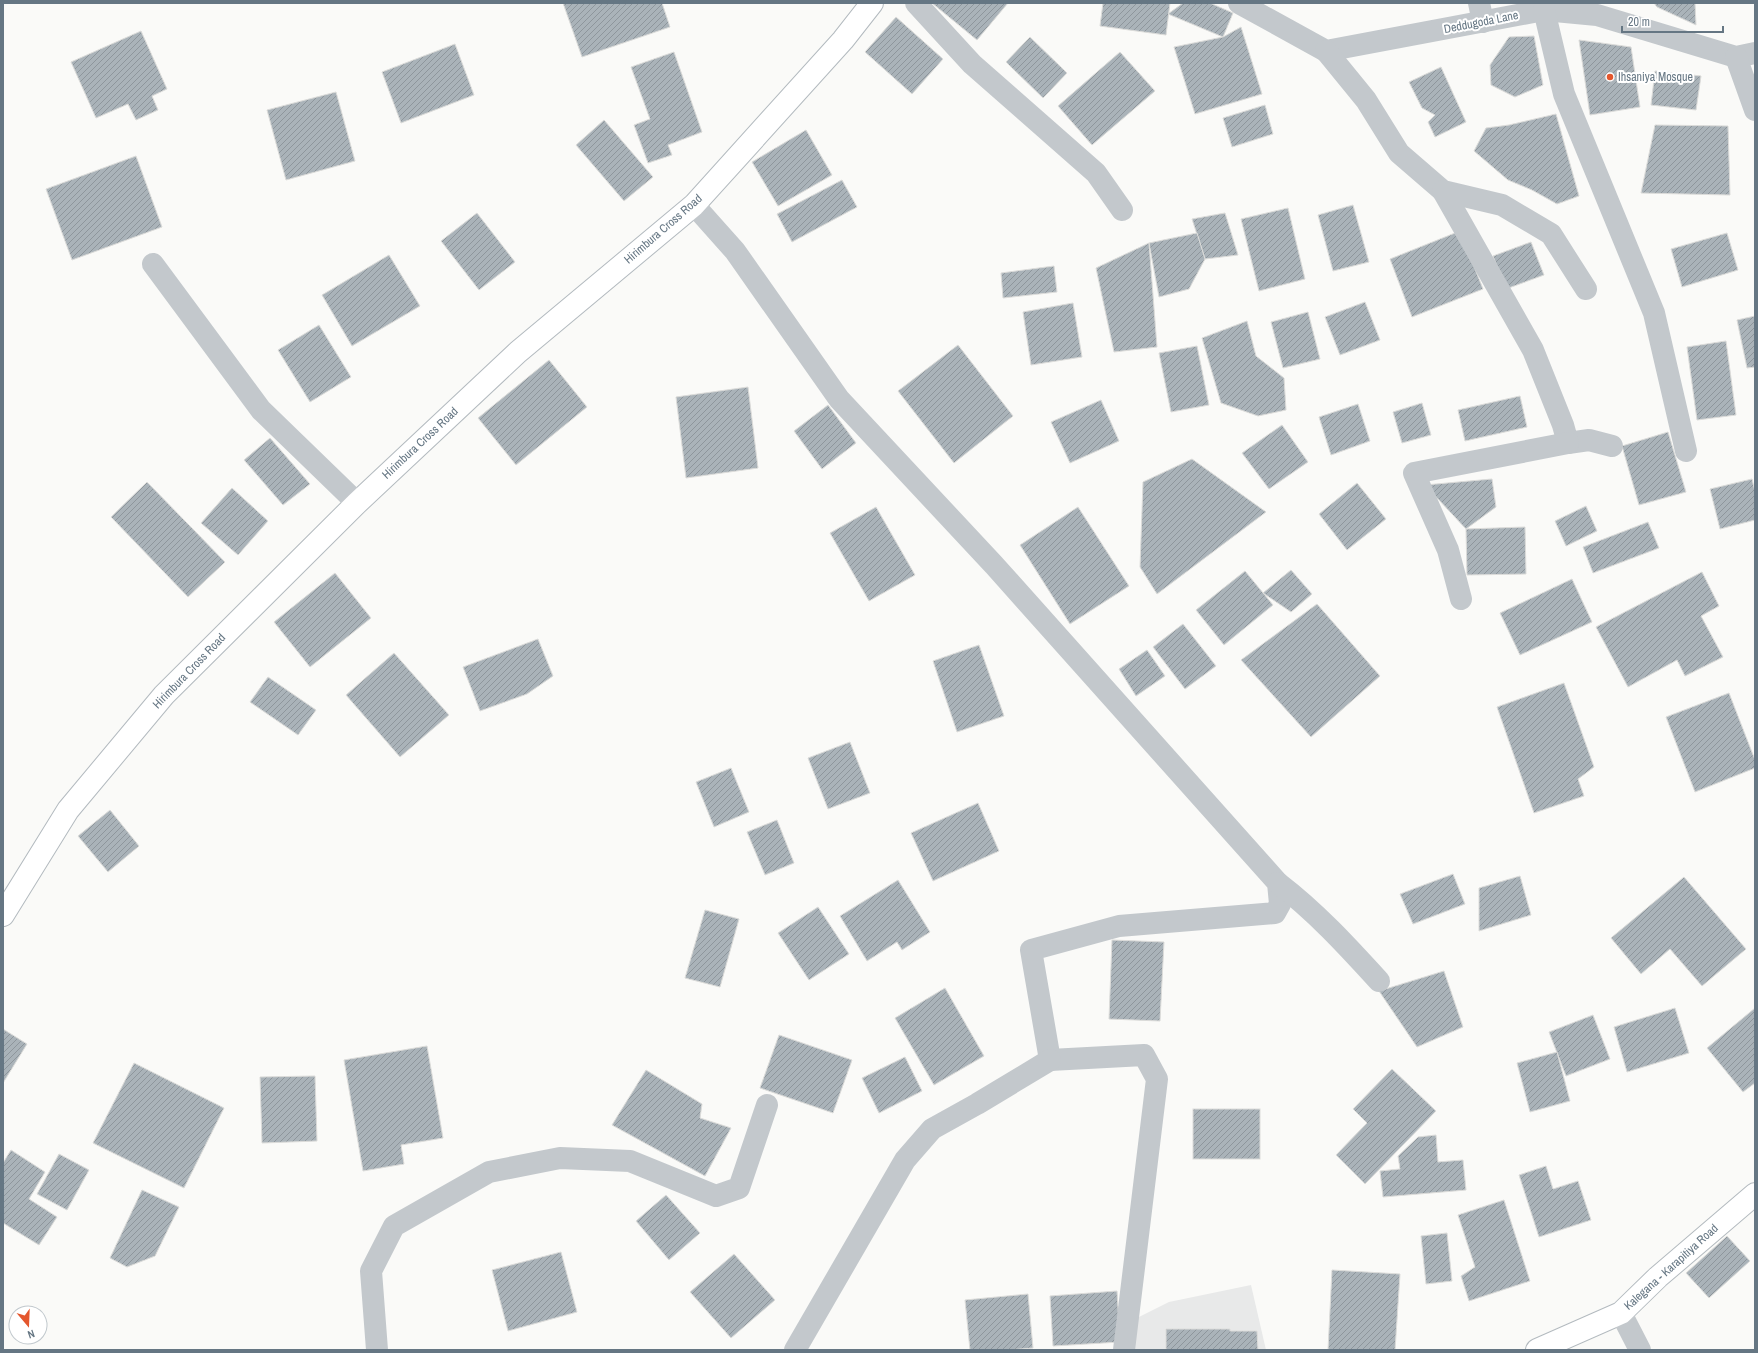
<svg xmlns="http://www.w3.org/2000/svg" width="1758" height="1353" font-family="'Archivo Narrow',sans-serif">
  <defs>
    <pattern id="building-hatch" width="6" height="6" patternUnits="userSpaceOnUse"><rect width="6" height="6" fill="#aab3b9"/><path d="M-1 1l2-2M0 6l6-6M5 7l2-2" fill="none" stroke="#8e969c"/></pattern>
  </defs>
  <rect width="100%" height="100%" fill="#fafaf8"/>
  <polygon fill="#e8e9e9" points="1251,1285 1266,1350 1124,1350 1127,1323 1169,1302"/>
  <g fill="url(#building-hatch)" stroke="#dcdcda">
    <polygon points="563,3 662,3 670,27 582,57"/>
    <polygon points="932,3 1008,3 977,40"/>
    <polygon points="1103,3 1170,3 1166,35 1100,26"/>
    <polygon points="1183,3 1210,3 1233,13 1223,37 1168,14"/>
    <polygon points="1654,3 1695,3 1696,25 1657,7"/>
    <polygon points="896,17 943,59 912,94 865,52"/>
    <polygon points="1241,27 1262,94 1195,114 1174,47 1223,37"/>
    <polygon points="141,31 167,89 152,96 158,110 136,120 128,104 96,118 71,62"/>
    <polygon points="1534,36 1543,85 1515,97 1491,85 1490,65 1509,37"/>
    <polygon points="1030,37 1067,73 1043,98 1006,62"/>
    <polygon points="1579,40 1631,47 1640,107 1590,115"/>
    <polygon points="455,44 474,95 401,123 382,72"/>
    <polygon points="674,52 702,132 668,145 672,155 648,163 634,125 650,119 631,67"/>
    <polygon points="1120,52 1155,91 1092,145 1058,106"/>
    <polygon points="1441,67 1466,122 1435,137 1428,122 1435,115 1422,108 1409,82"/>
    <polygon points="1655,71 1701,76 1696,110 1651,105"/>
    <polygon points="336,92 355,161 286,180 267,110"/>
    <polygon points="1265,105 1273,134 1232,147 1223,118"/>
    <polygon points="1556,114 1579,196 1557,204 1532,190 1508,180 1474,151 1486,128 1509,125"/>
    <polygon points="604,120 653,177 624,201 576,145"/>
    <polygon points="1655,125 1728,126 1730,195 1641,193"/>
    <polygon points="806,130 832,175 778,206 752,162"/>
    <polygon points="136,156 162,227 72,260 46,189"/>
    <polygon points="842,180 857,207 792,242 777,214"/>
    <polygon points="1353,205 1369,262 1333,271 1318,215"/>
    <polygon points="1288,208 1305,279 1259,291 1241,219"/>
    <polygon points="477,213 515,262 479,290 441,241"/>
    <polygon points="1225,213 1238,255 1205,259 1192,219"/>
    <polygon points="1460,231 1483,289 1412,317 1390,259"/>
    <polygon points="1197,233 1205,259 1189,289 1159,297 1149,243"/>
    <polygon points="1727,233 1738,270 1682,287 1671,249"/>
    <polygon points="1531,242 1544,275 1506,289 1493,256"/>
    <polygon points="1149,243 1157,347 1114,352 1096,268"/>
    <polygon points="389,255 420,306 352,346 322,295"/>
    <polygon points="1054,266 1057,292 1003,298 1001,273"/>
    <polygon points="1365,302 1380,340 1340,355 1325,317"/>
    <polygon points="1073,303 1082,357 1031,365 1023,312"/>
    <polygon points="1308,312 1320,359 1283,368 1271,322"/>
    <polygon points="1755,316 1755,367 1747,368 1737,320"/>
    <polygon points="1247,321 1256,356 1284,378 1286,410 1258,416 1221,403 1202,338"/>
    <polygon points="319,325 351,377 310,402 278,350"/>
    <polygon points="1726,341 1736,415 1697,420 1687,347"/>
    <polygon points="958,345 1013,416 954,463 898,391"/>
    <polygon points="1197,346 1209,405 1171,412 1159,353"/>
    <polygon points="549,360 587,407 516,465 478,418"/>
    <polygon points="748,387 758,468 686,478 676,397"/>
    <polygon points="1520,396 1527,427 1465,441 1458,410"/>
    <polygon points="1101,400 1119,441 1070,463 1051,422"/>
    <polygon points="1422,403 1431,435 1402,443 1393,412"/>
    <polygon points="1358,404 1370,441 1331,455 1319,417"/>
    <polygon points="828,405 856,443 822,469 794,431"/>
    <polygon points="1282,425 1308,462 1269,489 1242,453"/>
    <polygon points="1668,432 1686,492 1639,505 1622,446"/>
    <polygon points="270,438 310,484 283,505 244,460"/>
    <polygon points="1192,459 1266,512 1157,594 1140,567 1143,482"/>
    <polygon points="1492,479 1496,507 1466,529 1425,485"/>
    <polygon points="1752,479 1755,492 1755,520 1720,529 1710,489"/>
    <polygon points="147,482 225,562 188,597 111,517"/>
    <polygon points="1357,483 1386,519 1347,550 1319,514"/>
    <polygon points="232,488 268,521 238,555 201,523"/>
    <polygon points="1586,506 1597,531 1566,546 1555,521"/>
    <polygon points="876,507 915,575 869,601 830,533"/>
    <polygon points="1078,507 1129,586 1070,624 1020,545"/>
    <polygon points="1648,522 1659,548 1593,573 1583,547"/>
    <polygon points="1525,527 1526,574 1467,575 1466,529"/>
    <polygon points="1291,570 1312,594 1291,612 1263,593"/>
    <polygon points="1245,571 1273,605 1224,645 1196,610"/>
    <polygon points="1702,572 1719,606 1701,616 1723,657 1685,676 1677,660 1628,687 1596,627"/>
    <polygon points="335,573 371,618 310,667 274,622"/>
    <polygon points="1572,579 1592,622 1520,655 1500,613"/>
    <polygon points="1317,604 1380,676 1311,737 1241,660"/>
    <polygon points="1183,624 1216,666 1185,689 1153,647"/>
    <polygon points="538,639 553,676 527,694 480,711 463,667"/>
    <polygon points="979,645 1004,716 957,732 933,661"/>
    <polygon points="1147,650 1165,676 1136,696 1119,669"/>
    <polygon points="394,653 449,715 400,757 346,695"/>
    <polygon points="268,677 316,710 298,735 250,702"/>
    <polygon points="1564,683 1594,767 1578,779 1584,796 1534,813 1497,707"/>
    <polygon points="1729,693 1755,760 1755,768 1695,792 1666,717"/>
    <polygon points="850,742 870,793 828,809 808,758"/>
    <polygon points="731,768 749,812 714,827 696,782"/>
    <polygon points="978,803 999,851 933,881 911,833"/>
    <polygon points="110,810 139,846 108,872 78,836"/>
    <polygon points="777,820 794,863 765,875 747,832"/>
    <polygon points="1453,874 1465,904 1413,924 1400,894"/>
    <polygon points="1520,876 1531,915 1479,931 1479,888"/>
    <polygon points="1684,877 1746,949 1702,986 1670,949 1641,974 1611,938"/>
    <polygon points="898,880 930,932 902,950 897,942 867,961 840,916"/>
    <polygon points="818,907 849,954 809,980 778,933"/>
    <polygon points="705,910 739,919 720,987 685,978"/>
    <polygon points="1112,940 1164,942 1160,1021 1109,1019"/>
    <polygon points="1444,971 1463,1027 1417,1047 1379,991"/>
    <polygon points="945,988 984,1056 934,1085 895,1018"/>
    <polygon points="1675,1008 1689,1053 1627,1072 1614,1027"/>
    <polygon points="1755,1008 1755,1083 1743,1092 1707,1048"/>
    <polygon points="1593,1015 1610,1059 1566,1076 1549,1032"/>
    <polygon points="3,1029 27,1044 3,1083"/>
    <polygon points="779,1035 852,1060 833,1113 760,1088"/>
    <polygon points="427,1046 443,1138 401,1145 404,1164 363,1171 344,1060"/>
    <polygon points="1557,1052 1570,1101 1530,1112 1517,1063"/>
    <polygon points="905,1057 922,1091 879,1113 862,1078"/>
    <polygon points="134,1063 224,1108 184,1188 93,1143"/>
    <polygon points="1392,1069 1436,1111 1365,1184 1336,1155 1367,1123 1353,1109"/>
    <polygon points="646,1070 702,1104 700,1118 731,1128 705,1176 612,1125"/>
    <polygon points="315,1076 317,1141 262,1143 260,1077"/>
    <rect x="1193" y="1109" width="67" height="50"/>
    <polygon points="1436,1135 1438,1162 1463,1160 1466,1190 1383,1197 1380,1171 1400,1169 1398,1156 1418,1137"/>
    <polygon points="11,1150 45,1172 29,1199 57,1217 39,1245 3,1223 3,1163"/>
    <polygon points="59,1154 89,1170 67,1210 37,1194"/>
    <polygon points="1546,1166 1553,1189 1578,1181 1591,1220 1539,1237 1519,1175"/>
    <polygon points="142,1190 179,1207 155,1256 127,1267 110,1258"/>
    <polygon points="666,1195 700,1233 669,1260 636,1221"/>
    <polygon points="1504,1200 1530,1281 1469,1301 1461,1276 1475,1267 1458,1215"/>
    <polygon points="1447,1233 1452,1281 1426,1284 1421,1236"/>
    <polygon points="1727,1236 1750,1261 1709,1298 1686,1273"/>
    <polygon points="561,1252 577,1312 508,1331 492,1270"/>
    <polygon points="734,1254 775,1300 731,1338 690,1292"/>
    <polygon points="1332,1270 1400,1274 1395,1350 1328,1350"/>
    <polygon points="1117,1291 1120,1342 1053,1346 1050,1296"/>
    <polygon points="1028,1294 1033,1348 1008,1350 970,1350 965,1300"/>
    <polygon points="1166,1329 1230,1329 1230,1331 1257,1331 1258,1350 1166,1350"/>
  </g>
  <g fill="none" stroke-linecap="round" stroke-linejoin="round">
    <g stroke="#b3babf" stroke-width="24">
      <g id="secondary">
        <polyline points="3,915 68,810 164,695 357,503 518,352 694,205 843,40 872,3"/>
        <polyline points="1537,1350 1621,1313 1658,1277 1755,1194"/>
      </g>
    </g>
    <g stroke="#c3c8cc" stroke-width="22">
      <polyline points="916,3 972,64 1096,173 1122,210"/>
      <polyline points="1239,3 1326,51 1544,10 1597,15 1736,57 1755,53"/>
      <polyline points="1479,3 1483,22"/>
      <polyline points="1544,10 1564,94 1654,313 1686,451"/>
      <polyline points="1326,51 1366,100 1399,153 1443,191 1502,205 1551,234 1586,289"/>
      <polyline points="1736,57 1755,110"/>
      <polyline points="1443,191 1533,350 1563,425 1568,443 1589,440 1612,446"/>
      <polyline points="694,205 735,251 839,399 994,565 1278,883 1280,904 1275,913 1119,926 1031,950 1050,1060 1144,1055 1157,1079 1124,1350"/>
      <polyline points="153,264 261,410 357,503"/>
      <polyline points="1461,599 1448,550 1414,473 1568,443"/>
      <path d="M1278,883C1316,912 1347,946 1379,981"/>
      <polyline points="1621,1313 1640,1350"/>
      <polyline points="377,1350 371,1271 394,1226 489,1172 560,1158 630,1161 716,1196 739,1188 767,1105"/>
      <polyline points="795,1350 905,1160 932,1129 977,1104 1050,1060"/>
    </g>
    <use href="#secondary" stroke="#fff" stroke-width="22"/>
  </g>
  <circle fill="#e4572e" stroke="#fff" stroke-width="1.5" cx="1610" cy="77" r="4"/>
  <g text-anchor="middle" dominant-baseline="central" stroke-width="4" stroke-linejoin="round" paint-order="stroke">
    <g font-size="12" fill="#657683" stroke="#fff">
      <text transform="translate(1481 22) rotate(-11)">Deddugoda Lane</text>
      <text transform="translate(663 229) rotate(-41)">Hirimbura Cross Road</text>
      <text transform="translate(420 443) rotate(-43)">Hirimbura Cross Road</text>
      <text transform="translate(189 671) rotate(-46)">Hirimbura Cross Road</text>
      <text transform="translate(1671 1267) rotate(-42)">Kalegana - Karapitiya Road</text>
    </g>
    <g font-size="12" fill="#657683" stroke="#fff" text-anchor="start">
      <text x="1618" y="77">Ihsaniya Mosque</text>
    </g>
  </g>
  <rect width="1758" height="1353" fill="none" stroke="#657683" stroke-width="8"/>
  <g transform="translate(28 1325) rotate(161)"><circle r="19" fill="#ffffff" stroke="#c1c8cd"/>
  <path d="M0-3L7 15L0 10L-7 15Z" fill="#e4572e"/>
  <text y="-6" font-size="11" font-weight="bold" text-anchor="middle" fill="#657683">N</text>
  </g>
  <path d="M1622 26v6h101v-6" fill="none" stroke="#657683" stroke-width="2"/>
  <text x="1628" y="26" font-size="12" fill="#657683" stroke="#ffffff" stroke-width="3" paint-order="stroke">20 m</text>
</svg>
